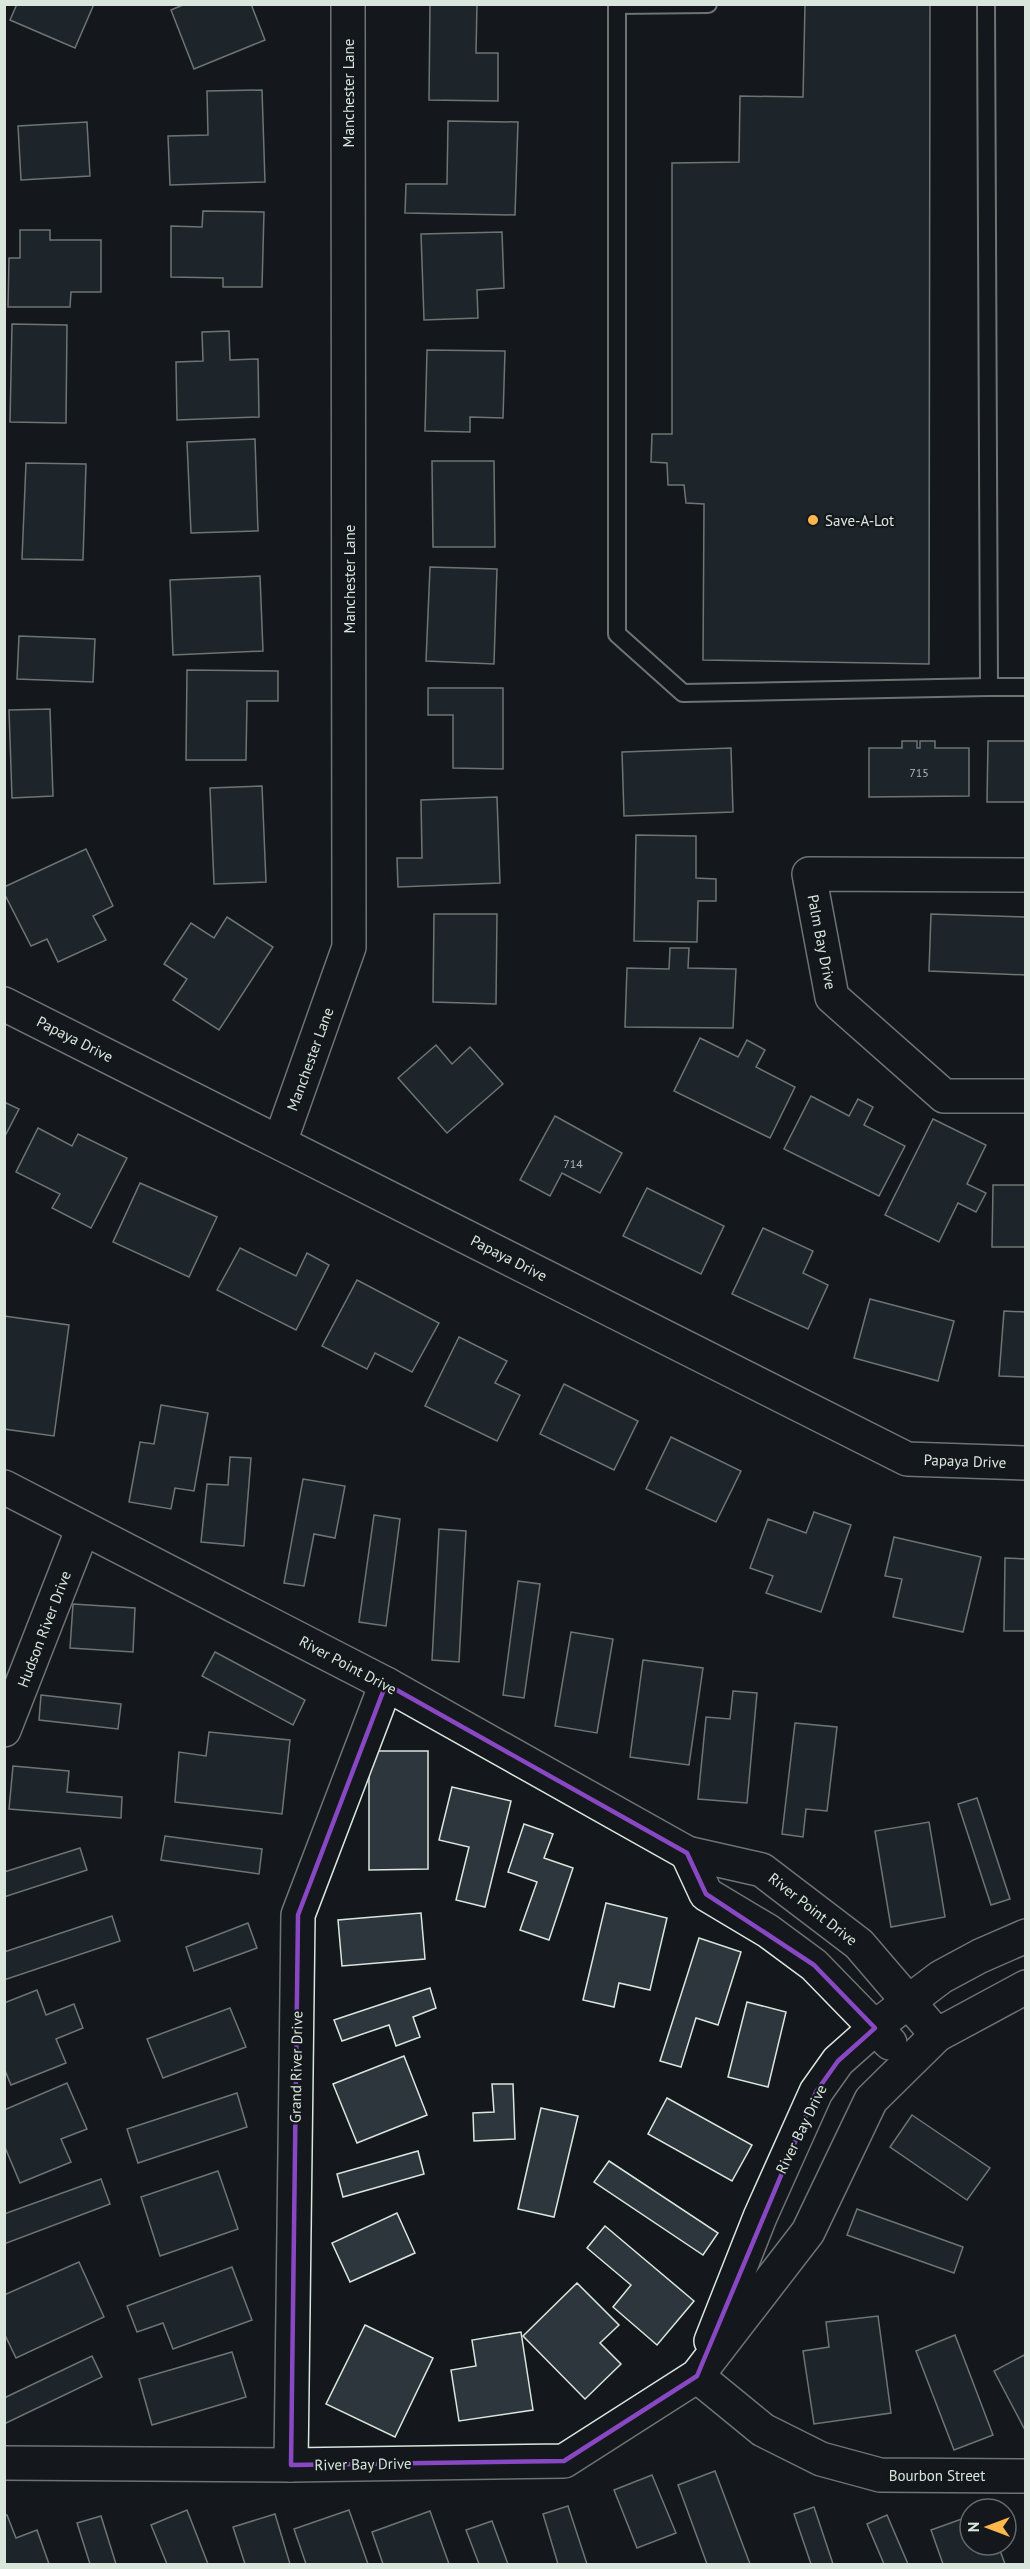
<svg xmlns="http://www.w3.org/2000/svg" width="1030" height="2569" font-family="'PT Sans',sans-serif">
  <rect width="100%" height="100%" fill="#14181c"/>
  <g fill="#2c363c" stroke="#d8e6dc" stroke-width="1.5">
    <polygon points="17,4 94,4 75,48 10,20"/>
    <polygon points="185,4 251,4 265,40 194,69 171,10"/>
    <polygon points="430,4 477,4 476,53 498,53 498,101 429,100"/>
    <polygon points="805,4 930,4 929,664 703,660 704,504 686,503 684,485 668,485 667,463 651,462 652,434 672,434 672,163 739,162 740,96 803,97"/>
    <polygon points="262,90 265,182 170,185 168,136 208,135 207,91"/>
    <polygon points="448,121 518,122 515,215 405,213 406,184 447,184"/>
    <polygon points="87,122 90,176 21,180 18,126"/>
    <polygon points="203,211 264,212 262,287 223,287 223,278 171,277 171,226 202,227"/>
    <polygon points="20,230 50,230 50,240 101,240 101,292 71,292 70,307 8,307 9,258 20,258"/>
    <polygon points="502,232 504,288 477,290 478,318 424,320 421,234"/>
    <polygon points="12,324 67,325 66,423 10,422"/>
    <polygon points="229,331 230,360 258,359 259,417 177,420 176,362 203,361 202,332"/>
    <polygon points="427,350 505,351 503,418 470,417 470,432 425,431"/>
    <polygon points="255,439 258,531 191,533 187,442"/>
    <polygon points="432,461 494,461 495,547 433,547"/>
    <polygon points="26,463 86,464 83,560 22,559"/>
    <polygon points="430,567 497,569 494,664 426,661"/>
    <polygon points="260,576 263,651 173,655 170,580"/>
    <polygon points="19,636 95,639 93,682 17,679"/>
    <polygon points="187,670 278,671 278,701 247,701 246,760 186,760"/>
    <polygon points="428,688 503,688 503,769 453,768 453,715 428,715"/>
    <polygon points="50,709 53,796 12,798 9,710"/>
    <polygon points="902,741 917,741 917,748 920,748 920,741 935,741 935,748 969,748 969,796 869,797 869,748 902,748"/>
    <polygon points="988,741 1026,741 1026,802 987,802"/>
    <polygon points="731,748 733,812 624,816 622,752"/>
    <polygon points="262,786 266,882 214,884 210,788"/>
    <polygon points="497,797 500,883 398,887 397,858 422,858 421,800"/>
    <polygon points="636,835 696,836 696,878 716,879 716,901 698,901 697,942 634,941"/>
    <polygon points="86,849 113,906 93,916 106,940 58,962 47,939 31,946 4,893 4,887"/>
    <polygon points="434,914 497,914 496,1004 433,1002"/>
    <polygon points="931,914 1026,917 1026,975 929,971"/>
    <polygon points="227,917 273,947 219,1030 173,1000 187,979 164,964 191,923 214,938"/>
    <polygon points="670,948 689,948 688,968 736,969 733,1028 625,1027 627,968 669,969"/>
    <polygon points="700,1038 738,1057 747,1040 765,1050 756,1067 795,1087 770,1138 674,1091"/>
    <polygon points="436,1045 452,1064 470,1047 503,1084 447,1133 398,1078"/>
    <polygon points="811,1096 849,1116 858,1099 873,1107 864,1125 905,1146 879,1196 784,1149"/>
    <polygon points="4,1102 19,1109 4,1138"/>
    <polygon points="555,1116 622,1153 600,1193 562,1173 550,1196 520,1180"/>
    <polygon points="933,1119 986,1145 967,1184 986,1193 976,1212 958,1203 939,1242 885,1215"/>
    <polygon points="38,1128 72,1146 78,1134 127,1158 91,1228 52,1208 60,1194 16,1172"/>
    <polygon points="140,1183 217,1217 189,1277 113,1242"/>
    <polygon points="993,1185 1026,1185 1026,1247 992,1247"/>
    <polygon points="647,1188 724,1226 701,1274 623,1236"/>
    <polygon points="763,1228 813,1251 803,1273 828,1285 808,1329 732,1294"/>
    <polygon points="240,1248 296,1276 307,1253 329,1265 296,1330 217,1290"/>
    <polygon points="357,1280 439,1323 412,1372 375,1353 367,1369 322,1346"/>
    <polygon points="870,1299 954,1321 938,1381 854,1358"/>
    <polygon points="1004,1311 1026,1312 1026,1377 999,1376"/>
    <polygon points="4,1316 69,1325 54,1436 4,1429"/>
    <polygon points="459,1337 507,1361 495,1383 520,1395 497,1441 425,1406"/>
    <polygon points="564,1384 638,1421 614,1470 540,1434"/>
    <polygon points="161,1405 208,1413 194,1491 175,1488 171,1509 129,1502 140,1442 154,1444"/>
    <polygon points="671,1437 741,1471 716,1522 646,1489"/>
    <polygon points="230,1457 251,1458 244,1546 201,1542 207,1484 228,1485"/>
    <polygon points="303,1479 345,1486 335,1538 314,1534 304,1586 284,1583"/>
    <polygon points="814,1512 851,1525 821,1612 766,1593 773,1576 750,1568 768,1519 806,1533"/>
    <polygon points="374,1515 400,1519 386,1626 359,1622"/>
    <polygon points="439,1529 466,1531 459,1662 432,1660"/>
    <polygon points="894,1537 981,1557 963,1632 893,1617 902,1579 885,1576"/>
    <polygon points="1005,1558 1026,1559 1026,1631 1004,1631"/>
    <polygon points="518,1581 540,1584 524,1698 503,1695"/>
    <polygon points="73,1604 135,1608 133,1652 70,1648"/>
    <polygon points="571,1632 613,1639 597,1733 555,1726"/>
    <polygon points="215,1652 305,1700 293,1725 202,1676"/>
    <polygon points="643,1660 703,1668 689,1765 630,1757"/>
    <polygon points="733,1691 757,1693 747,1803 698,1799 706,1717 730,1719"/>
    <polygon points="41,1695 121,1704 118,1729 39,1720"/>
    <polygon points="795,1723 837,1727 827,1811 806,1809 803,1837 782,1834"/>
    <polygon points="209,1732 290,1740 282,1814 175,1802 179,1752 206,1756"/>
    <polygon points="369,1751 428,1751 428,1869 369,1870"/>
    <polygon points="13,1766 69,1771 67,1792 122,1797 121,1818 9,1809"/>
    <polygon points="452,1787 511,1801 485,1907 456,1900 469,1847 439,1840"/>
    <polygon points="977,1798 1010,1899 991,1905 958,1804"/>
    <polygon points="929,1822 945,1917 891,1927 875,1831"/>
    <polygon points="524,1824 553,1834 544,1858 573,1868 549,1940 520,1930 537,1882 508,1872"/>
    <polygon points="165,1836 262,1849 259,1874 161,1860"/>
    <polygon points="80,1848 87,1870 4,1897 4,1872"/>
    <polygon points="606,1903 667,1918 650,1990 619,1983 614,2007 583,2000"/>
    <polygon points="421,1913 425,1959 342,1966 338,1920"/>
    <polygon points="112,1916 120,1941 4,1980 4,1952"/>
    <polygon points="248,1923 257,1948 194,1971 186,1947"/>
    <polygon points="699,1938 741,1952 718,2025 696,2018 681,2067 660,2061"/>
    <polygon points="430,1988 436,2008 413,2017 420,2037 396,2046 389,2025 342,2041 334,2020"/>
    <polygon points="37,1990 46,2015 74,2004 83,2028 56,2039 66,2063 11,2085 4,2068 4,2003"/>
    <polygon points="747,2002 786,2012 768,2087 728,2077"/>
    <polygon points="230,2008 246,2047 163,2078 147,2039"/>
    <polygon points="404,2056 427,2115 357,2143 333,2084"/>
    <polygon points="67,2083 87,2129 61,2139 71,2162 20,2183 4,2145 4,2110"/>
    <polygon points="492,2084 513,2084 515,2139 474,2141 473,2113 494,2112"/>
    <polygon points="237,2093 247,2127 138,2163 127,2129"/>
    <polygon points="667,2098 752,2145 732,2181 648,2134"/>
    <polygon points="541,2108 578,2116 554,2217 518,2209"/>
    <polygon points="912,2115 990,2168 967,2200 890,2147"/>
    <polygon points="418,2151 424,2174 343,2197 337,2174"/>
    <polygon points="609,2161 718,2233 703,2255 594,2182"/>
    <polygon points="218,2171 238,2229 160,2256 141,2197"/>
    <polygon points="101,2179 110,2204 4,2244 4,2214"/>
    <polygon points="857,2209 963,2247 954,2273 847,2235"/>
    <polygon points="397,2213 415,2253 350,2282 332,2243"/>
    <polygon points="605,2226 694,2301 657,2345 613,2307 631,2285 587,2248"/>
    <polygon points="79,2262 104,2317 16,2358 4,2333 4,2295"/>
    <polygon points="232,2267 252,2320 173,2349 163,2323 137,2332 127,2306"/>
    <polygon points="577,2283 619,2325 600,2343 621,2364 585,2399 523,2336"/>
    <polygon points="878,2316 891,2413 814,2424 803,2351 829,2347 826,2322"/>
    <polygon points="365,2325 433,2358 395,2437 326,2404"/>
    <polygon points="521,2332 533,2410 459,2421 451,2370 476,2366 472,2340"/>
    <polygon points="955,2335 993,2435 954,2450 916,2351"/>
    <polygon points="232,2352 246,2397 152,2425 139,2379"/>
    <polygon points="1026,2354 1026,2432 994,2371"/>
    <polygon points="92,2356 102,2377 4,2424 4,2398"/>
    <polygon points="715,2471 750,2564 707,2564 678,2485"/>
    <polygon points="652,2475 676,2533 637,2548 614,2490"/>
    <polygon points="568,2506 587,2564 558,2564 543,2514"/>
    <polygon points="814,2507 833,2564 811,2564 794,2514"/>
    <polygon points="187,2510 208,2564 167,2564 151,2525"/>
    <polygon points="349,2510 368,2564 306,2564 294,2529"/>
    <polygon points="430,2511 449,2564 383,2564 372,2532"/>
    <polygon points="275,2514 290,2564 245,2564 233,2527"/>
    <polygon points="7,2515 16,2538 37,2530 49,2564 4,2564 4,2516"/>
    <polygon points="887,2515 908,2564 884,2564 867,2524"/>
    <polygon points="101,2516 116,2564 90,2564 77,2523"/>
    <polygon points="970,2516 970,2545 998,2545 1005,2564 943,2564 931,2530"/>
    <polygon points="492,2521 508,2564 479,2564 466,2530"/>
  </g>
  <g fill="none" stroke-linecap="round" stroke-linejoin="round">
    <g stroke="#d8e6dc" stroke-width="20">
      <g id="lane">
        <polyline points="617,4 617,634 683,693 989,687"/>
        <polyline points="986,4 989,687 1026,687"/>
        <polyline points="617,5 708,4"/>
      </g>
    </g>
    <g stroke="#d8e6dc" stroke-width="36">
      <g id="street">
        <polyline points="1026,875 809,874 832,997 944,1096 1026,1096"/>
        <polyline points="4,1004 907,1459 1026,1463"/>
        <polyline points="280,1142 349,947 348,4"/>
        <polyline points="4,1487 386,1684 687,1853 762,1870 859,1944 937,2035"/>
        <polyline points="4,1730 83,1528"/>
        <polyline points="687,1853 706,1894 768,1931 814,1965 890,2043"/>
        <polyline points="711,2341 760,2217 816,2092 838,2061 883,2021 941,1977 980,1956 1026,1936"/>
        <polyline points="697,2376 763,2430 821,2459 880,2475 1026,2476"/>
        <polyline points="4,2463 291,2465 564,2461 697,2376 808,2232 871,2100 937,2035 1026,1987"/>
        <polyline points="291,2465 298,1915 386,1684"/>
      </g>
    </g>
    <use href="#lane" stroke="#14181c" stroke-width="16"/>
    <use href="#street" stroke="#14181c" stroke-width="33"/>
  </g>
  <path d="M0 0H1030V2569H0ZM386,1684L687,1853L706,1894L814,1965L875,2028L838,2061L816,2092L697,2376L564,2461L291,2465L298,1915Z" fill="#14181c" fill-opacity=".55" fill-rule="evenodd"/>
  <path fill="none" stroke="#8948c3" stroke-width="4.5" stroke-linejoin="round" d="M386,1684L687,1853L706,1894L814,1965L875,2028L838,2061L816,2092L697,2376L564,2461L291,2465L298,1915Z"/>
  <circle fill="#ffb74d" stroke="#14181c" stroke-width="2" cx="813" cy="520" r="6"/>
  <g text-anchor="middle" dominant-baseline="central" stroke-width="4.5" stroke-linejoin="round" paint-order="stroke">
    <g font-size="12" fill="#adbab4">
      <text x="919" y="772">715</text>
      <text x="573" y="1163">714</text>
    </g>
    <g font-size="15" fill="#d8e6dc" stroke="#14181c">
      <text transform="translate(348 93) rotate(-90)">Manchester Lane</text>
      <text transform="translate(349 579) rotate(-90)">Manchester Lane</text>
      <text transform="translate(822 942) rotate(79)">Palm Bay Drive</text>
      <text transform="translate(75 1039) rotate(27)">Papaya Drive</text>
      <text transform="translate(310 1059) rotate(-70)">Manchester Lane</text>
      <text transform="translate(509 1258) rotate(27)">Papaya Drive</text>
      <text transform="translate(965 1461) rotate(2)">Papaya Drive</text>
      <text transform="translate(44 1629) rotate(-69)">Hudson River Drive</text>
      <text transform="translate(348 1665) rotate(28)">River Point Drive</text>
      <text transform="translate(813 1909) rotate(38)">River Point Drive</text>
      <text transform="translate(296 2067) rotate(-89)">Grand River Drive</text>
      <text transform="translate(801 2129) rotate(-64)">River Bay Drive</text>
      <text transform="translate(363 2464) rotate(-1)">River Bay Drive</text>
      <text x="937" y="2475">Bourbon Street</text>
    </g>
    <g font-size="15" fill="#d8e6dc" stroke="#14181c" text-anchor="start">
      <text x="825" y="520">Save-A-Lot</text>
    </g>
  </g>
  <rect width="1030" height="2569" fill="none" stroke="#d8e6dc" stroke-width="12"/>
  <g transform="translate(988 2527) rotate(270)"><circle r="28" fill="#14181c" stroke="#626a69" stroke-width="1.5"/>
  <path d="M0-4.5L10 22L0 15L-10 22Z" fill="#ffb74d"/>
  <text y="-9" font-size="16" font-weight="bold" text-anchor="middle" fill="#d8e6dc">N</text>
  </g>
</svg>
